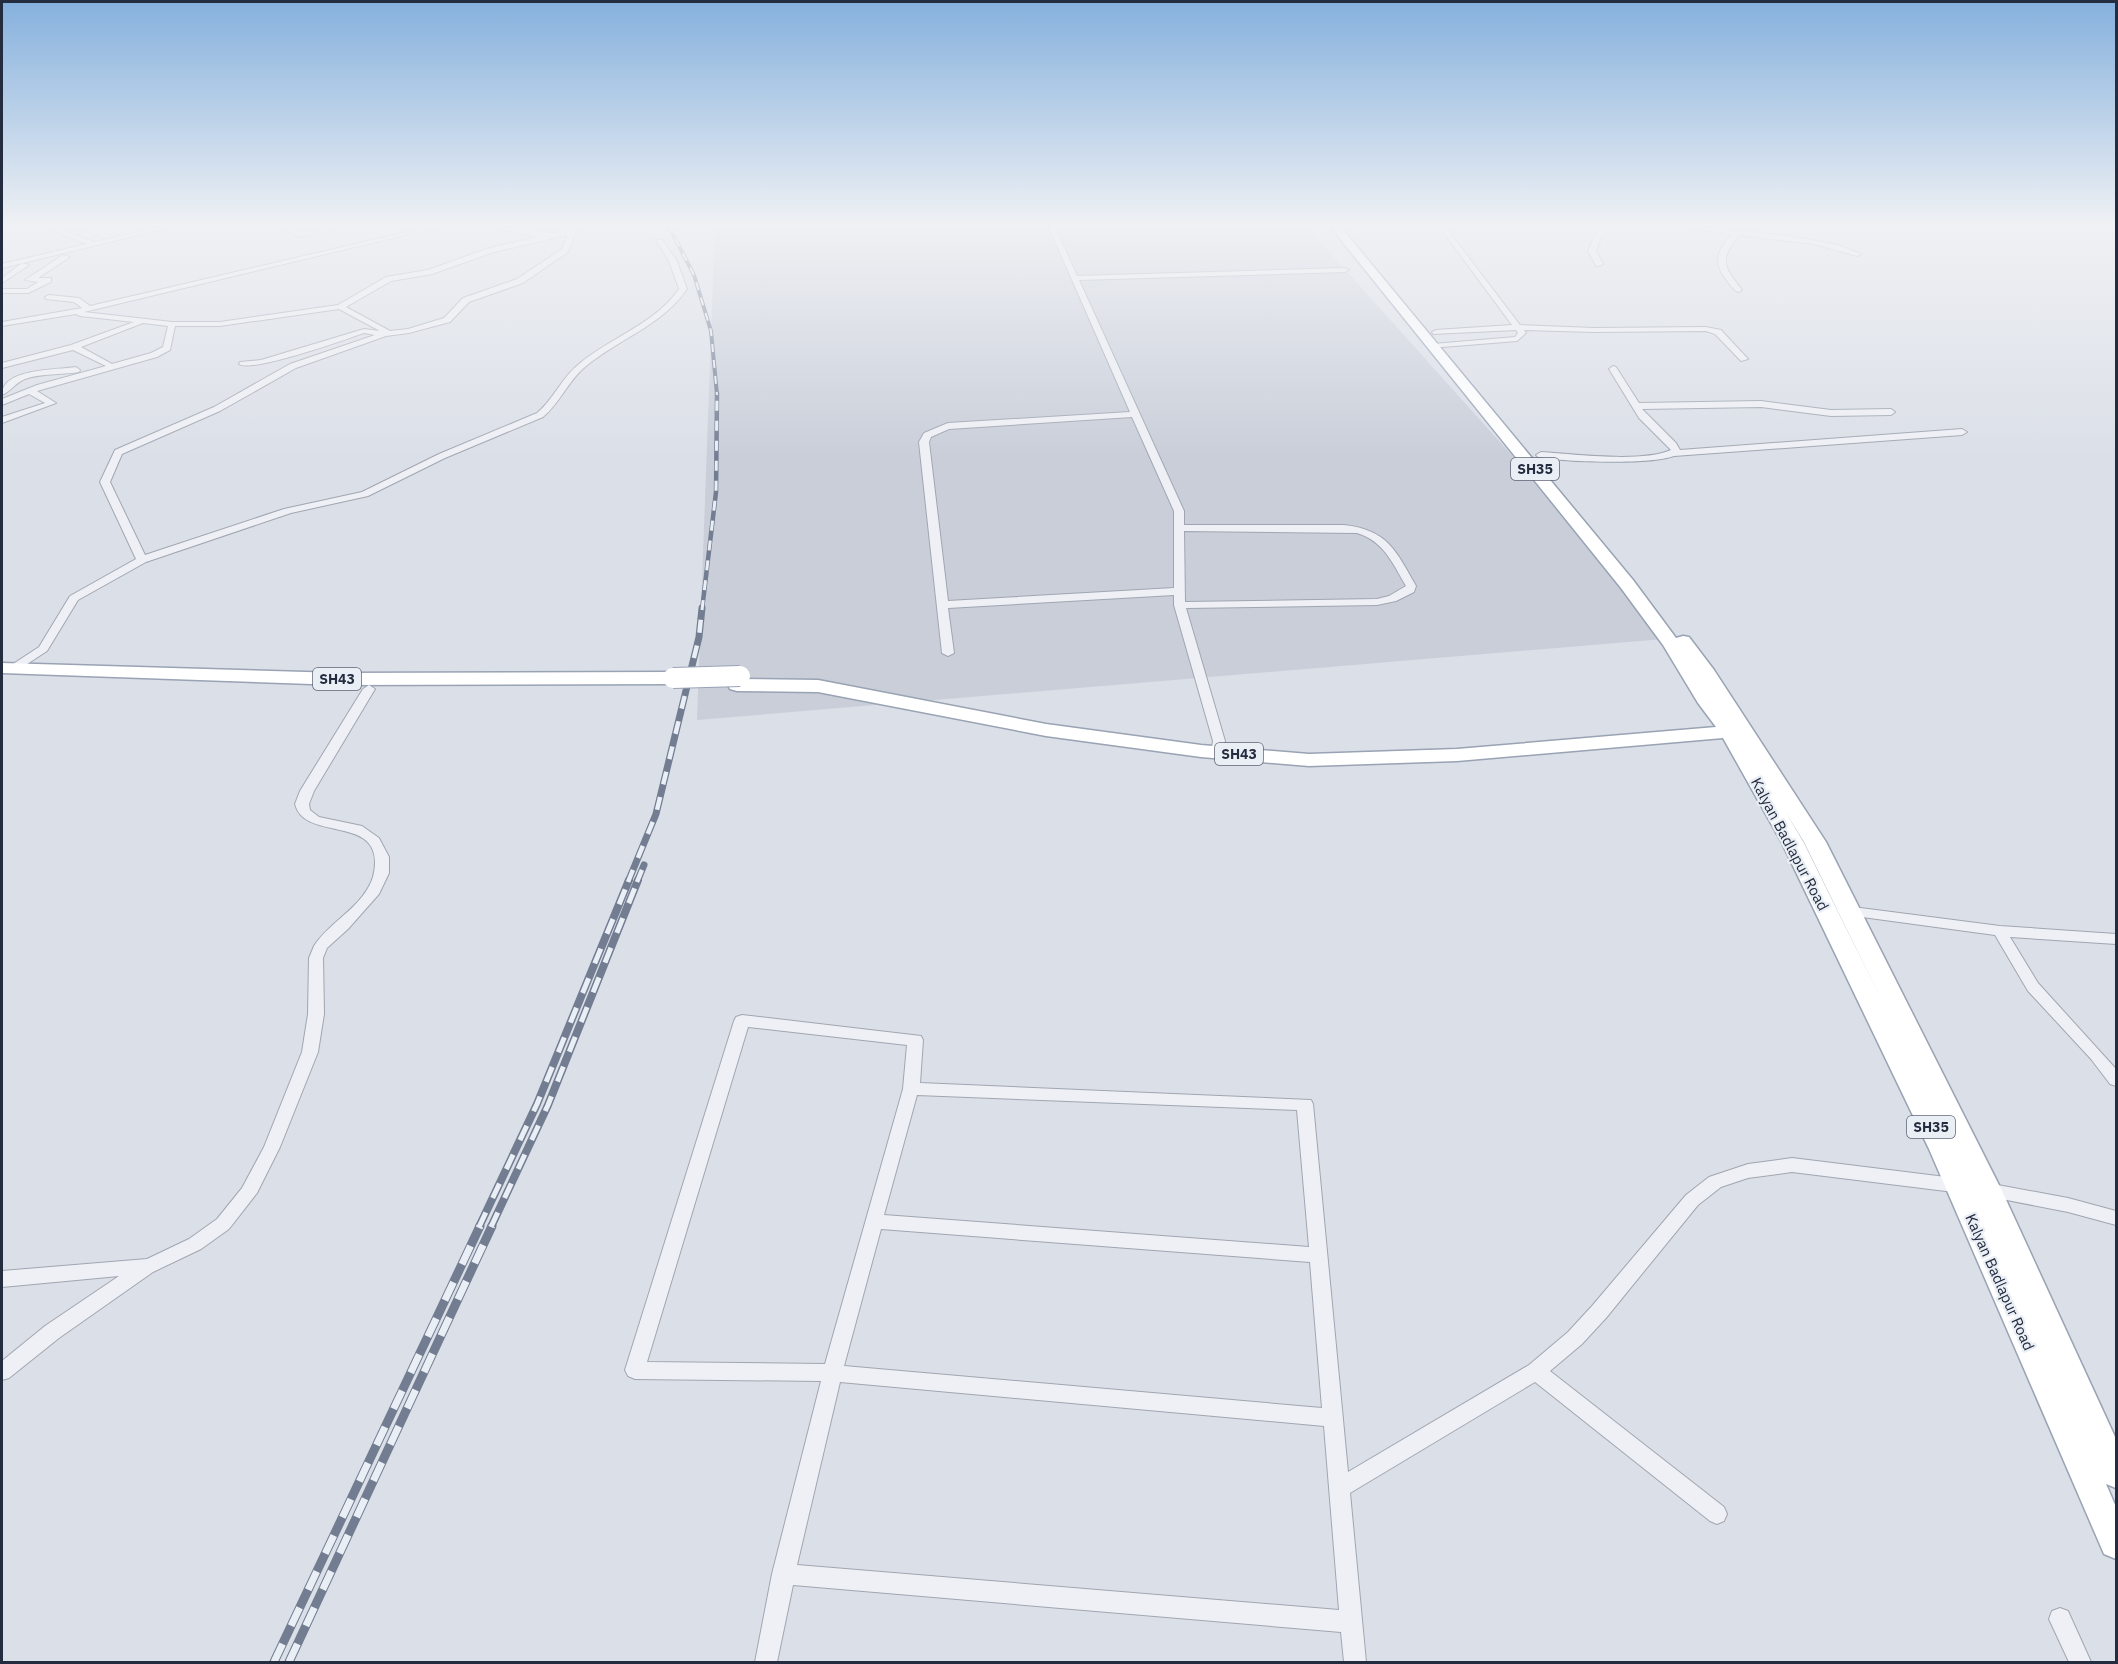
<svg xmlns="http://www.w3.org/2000/svg" width="2118" height="1664" font-family="'IBM Plex Sans',sans-serif">
  <rect width="100%" height="100%" fill="#dbdfe7"/>
  <polygon fill="#c9ced9" points="715,225 1305,225 1676,638 697,720"/>
  <g fill="none" stroke-linecap="round" stroke-linejoin="round">
    <g stroke="#a0a6b1" stroke-width="2">
      <g id="street">
        <polygon points="39,225 47,225 94,242 170,225 180,225 2,268 2,264 87,244"/>
        <polygon points="80,225 106,225 76,229 73,227"/>
        <polygon points="225,225 233,225 235,227 232,229"/>
        <path d="M272,225C283,225 290,230 301,232C313,234 328,225 338,225L340,227L302,237Z"/>
        <path d="M437,225H447L84,312L172,322H220L338,305L386,277L428,270L489,248L538,237L495,228V226L553,233L582,225H590L575,233L568,252L523,283L469,302L450,322L409,333L386,336L296,368L220,411L122,454L110,482L145,555L284,509L362,492L439,454L537,413C554,399 562,377 579,364C611,337 655,324 679,289L669,261L656,240H662L677,261L687,289C662,326 618,339 585,367C568,381 560,403 543,417L445,458L368,496L291,513L146,562L78,600L47,651L18,670H10L8,668L10,666L39,647L70,596L136,559L100,482L115,450L214,407L290,364L375,335L364,333C344,340 252,373 239,364L240,362L261,360L364,329L380,331L339,309L220,326H175L170,350L157,357L37,391L56,403L2,423V417L45,403L29,394L2,405V399L37,385L106,366L73,350L2,368V363L71,345L134,322L80,316L76,314L2,326V322L82,308L74,302L46,299L45,297L49,295L79,298L90,306ZM568,235L562,249L517,279L463,298L444,318L408,329L390,331L346,307L391,281L432,274L494,252ZM143,323L168,326L163,347L151,353L112,364L81,347Z"/>
        <path d="M1048,225H1054L1077,276L1345,268L1349,270L1345,272L1079,280L1184,511V525H1344C1388,530 1396,551 1416,586L1414,592L1396,601L1377,605L1186,608L1225,741L1221,755L1217,756L1211,752L1213,741L1174,605V595L948,608L954,653L948,656L942,653L919,442L924,433L948,423L1130,412ZM1132,417L1174,511V588L948,601L929,442L931,437L949,429ZM1184,531L1357,533C1384,541 1393,564 1406,586L1389,596L1377,599L1185,602Z"/>
        <polygon points="1438,225 1444,225 1520,325 1594,328 1706,327 1721,330 1748,359 1741,361 1715,334 1706,331 1594,332 1524,330 1526,333 1517,341 1430,348 1430,344 1433,344 1515,337 1518,333 1516,330 1433,334 1432,332 1436,330 1512,325"/>
        <polygon points="1600,225 1606,225 1596,251 1603,264 1599,266 1596,266 1588,251"/>
        <path d="M1674,225L1790,236L1838,245L1861,254L1857,256L1813,244L1739,235C1718,261 1724,266 1742,290L1738,292C1732,289 1729,283 1725,278C1712,260 1719,249 1732,234L1677,227Z"/>
        <polygon points="63,255 70,257 38,278 51,278 51,282 28,293 2,293 2,289 27,289 38,282 25,280"/>
        <polygon points="22,263 29,265 2,283 2,278"/>
        <path d="M1613,366L1616,367L1639,403L1761,401L1831,410L1891,409L1895,412L1891,415L1831,416L1761,407L1642,409L1676,443L1680,450L1962,429L1967,432L1962,435L1674,456C1649,465 1565,462 1538,457L1536,455L1541,452C1574,454 1642,463 1671,450L1639,418L1609,369Z"/>
        <path d="M76,367L80,370L79,372C61,375 42,373 25,379C15,383 10,392 2,395C2,368 56,370 76,367Z"/>
        <path d="M369,685L375,689L314,791L309,804L310,810L319,817L362,826L379,838L389,857V873L379,894L348,929L327,948L323,958L324,1014L318,1052L280,1147L257,1193L229,1229L201,1249L153,1272L59,1338L9,1378L2,1380V1361L45,1326L119,1276L2,1287V1271L147,1259L189,1239L217,1219L242,1188L264,1147L302,1052L308,1014L309,958L314,946C327,925 355,911 368,888C373,880 375,871 375,862C375,816 304,841 295,804L300,791L363,689Z"/>
        <polygon points="1845,906 2000,926 2116,934 2116,944 2010,937 2038,983 2116,1069 2116,1086 2110,1084 2091,1059 2028,991 1995,935 1840,914 1838,911"/>
        <path d="M742,1015L921,1036L923,1040L920,1083L1311,1100L1313,1104L1348,1472L1529,1365L1568,1332L1592,1306L1686,1195L1709,1177L1748,1164L1792,1158L1962,1179L1968,1181L1971,1186L1968,1191L1962,1193L1792,1172L1748,1178L1721,1187L1698,1205L1606,1318L1582,1344L1550,1371L1724,1507L1727,1514L1724,1521L1717,1524L1710,1521L1535,1382L1350,1493L1366,1662H1344L1341,1632L793,1585L777,1662H755L772,1574L821,1381L635,1379L628,1376L625,1370L734,1021L736,1017ZM748,1027L907,1045L903,1089L825,1364L647,1362ZM917,1095L1297,1110L1309,1247L884,1215ZM881,1229L1310,1262L1322,1408L844,1366ZM840,1382L1324,1426L1339,1610L797,1565Z"/>
        <polygon points="1987,1183 2068,1198 2116,1211 2116,1225 2068,1212 1981,1195 1978,1190 1981,1185"/>
        <polygon points="2060,1608 2068,1611 2091,1662 2069,1662 2049,1619 2052,1611"/>
      </g>
    </g>
    <g stroke="#99a3b4" stroke-width="3">
      <g id="primary">
        <path d="M1329,225H1339L1633,580L1676,638L1683,636L1689,637L1714,670L1826,842L2002,1191L2116,1439V1488L2106,1484L2116,1507V1559L2104,1554L1929,1149L1782,843L1723,738L1457,761L1309,766L1201,757L1046,736L818,692L737,691L730,689L728,685L730,681L737,679L818,680L1046,724L1201,745L1309,754L1457,749L1716,727L1698,703L1663,645L1621,588ZM1785,811L1804,842L1883,1003L1804,843Z"/>
        <polygon points="2,663 340,673 673,672 680,674 682,678 680,682 673,684 340,685 2,673"/>
      </g>
    </g>
    <use href="#street" fill="#eef0f5" fill-rule="evenodd"/>
    <use href="#primary" fill="#fff" fill-rule="evenodd"/>
    <g stroke="#737d92" stroke-width="4">
      <polyline id="rail-far4" points="668,225 694,275 711,331 717,395"/>
    </g>
    <g stroke="#737d92" stroke-width="4.5">
      <polyline id="rail-far3" points="702,610 716,492 717,393"/>
    </g>
    <g stroke="#737d92" stroke-width="7">
      <g id="rail-far2">
        <polyline points="628,882 656,814 699,637 702,608"/>
        <polyline points="637,882 644,865"/>
      </g>
    </g>
    <g stroke="#737d92" stroke-width="8">
      <g id="rail-far1">
        <polyline points="479,1227 537,1104 629,880"/>
        <polyline points="491,1227 548,1105 638,880"/>
      </g>
    </g>
    <g stroke="#737d92" stroke-width="9">
      <g id="rail">
        <polyline points="274,1662 480,1226"/>
        <polyline points="289,1662 492,1226"/>
      </g>
    </g>
    <use href="#rail-far4" stroke="#eaeef5" stroke-width="2" stroke-dasharray="8" stroke-linecap="butt"/>
    <use href="#rail-far3" stroke="#eaeef5" stroke-width="3" stroke-dasharray="10" stroke-linecap="butt"/>
    <use href="#rail-far2" stroke="#eaeef5" stroke-width="4.5" stroke-dasharray="13" stroke-linecap="butt"/>
    <use href="#rail-far1" stroke="#eaeef5" stroke-width="5" stroke-dasharray="16" stroke-linecap="butt"/>
    <use href="#rail" stroke="#eaeef5" stroke-width="7" stroke-dasharray="20" stroke-linecap="butt"/>
    <g stroke="#99a3b4" stroke-width="22" stroke-linecap="butt">
      <polyline id="primary-bridge" points="673,678 740,676"/>
    </g>
    <use href="#primary-bridge" stroke="#fff" stroke-width="20"/>
  </g>
  <linearGradient id="sky" x2="0" y2="1"><stop stop-color="#85b0dd"/><stop offset="0.49" stop-color="#eff1f4"/><stop offset="1" stop-color="#eff1f4" stop-opacity="0"/></linearGradient>
  <rect width="2118" height="458" fill="url(#sky)"/>
  <g text-anchor="middle" dominant-baseline="central" stroke-width="4.5" stroke-linejoin="round" paint-order="stroke">
    <g fill="#eaeef5" stroke="#5f6676" stroke-width="1.5">
      <rect x="1511" y="458" width="48" height="22" rx="4.5"/>
      <rect x="313" y="668" width="48" height="22" rx="4.5"/>
      <rect x="1215" y="743" width="48" height="22" rx="4.5"/>
      <rect x="1907" y="1116" width="48" height="22" rx="4.5"/>
    </g>
    <g font-size="14" font-weight="bold" fill="#242c3f">
      <text x="1535" y="469">SH35</text>
      <text x="337" y="679">SH43</text>
      <text x="1239" y="754">SH43</text>
      <text x="1931" y="1127">SH35</text>
    </g>
    <g font-size="15" fill="#242c3f" stroke="#eaeef5">
      <text transform="translate(1790 844) rotate(62)">Kalyan Badlapur Road</text>
      <text transform="translate(2000 1282) rotate(66)">Kalyan Badlapur Road</text>
    </g>
  </g>
  <rect width="2118" height="1664" fill="none" stroke="#242c3f" stroke-width="6"/>
</svg>
